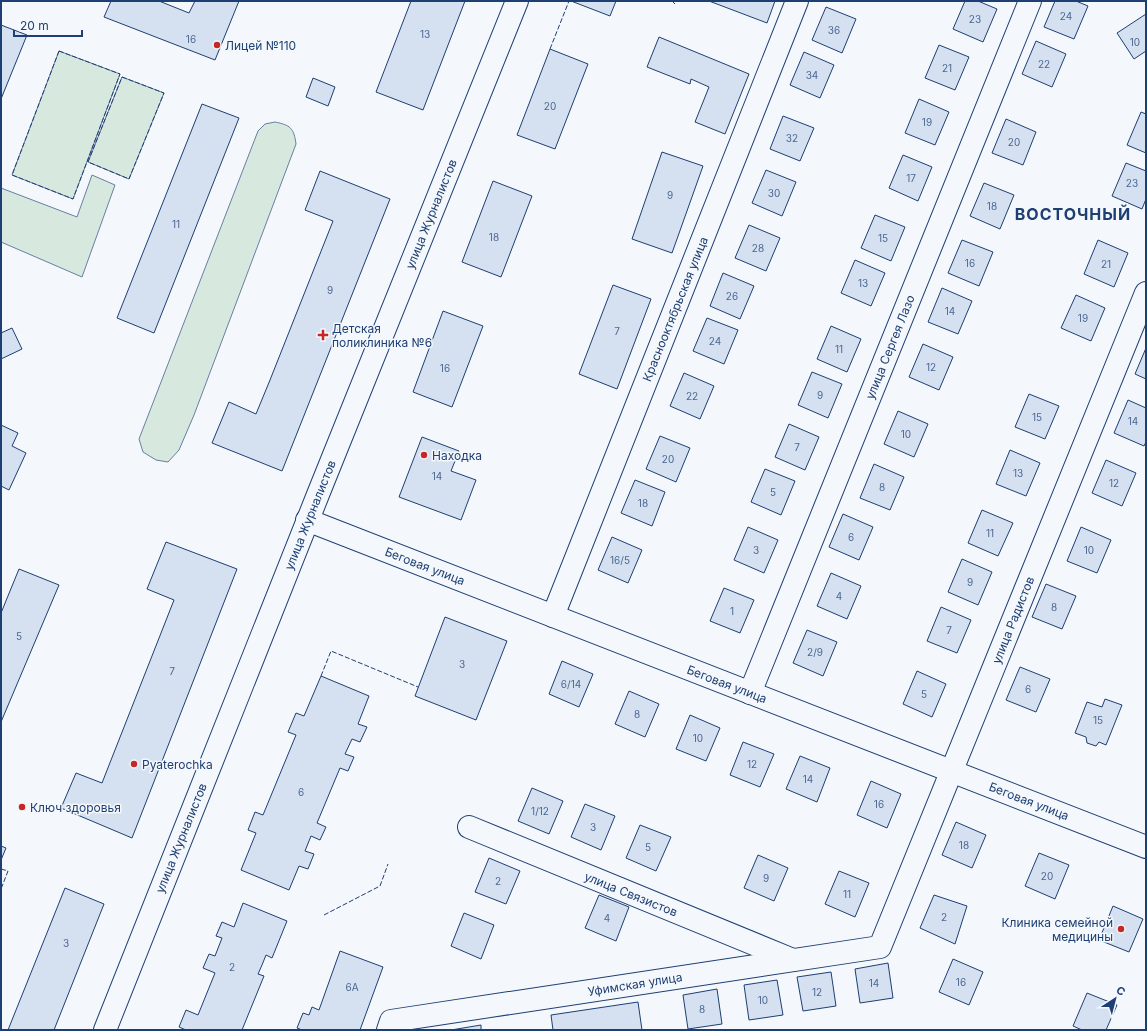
<svg xmlns="http://www.w3.org/2000/svg" width="1147" height="1031" font-family="Inter,sans-serif">
  <rect width="100%" height="100%" fill="#f4f7fb"/>
  <g fill="#d7e8df" stroke="#687fa3">
    <polygon points="59,51 120,74 73,199 12,175"/>
    <polygon points="122,77 164,93 129,179 88,162"/>
    <path d="M275,122C290,125 294,128 296,144L194,415L179,450L168,462L156,460L143,452L139,439L258,131L265,124Z"/>
    <polygon points="92,175 115,185 82,277 1,242 1,188 77,217"/>
  </g>
  <g fill="#d5e0f0" stroke="#1d3f73">
    <polygon points="111,1 159,1 189,13 195,1 239,1 215,60 104,17"/>
    <polygon points="411,1 465,1 423,110 376,92"/>
    <polygon points="571,1 616,1 610,16"/>
    <polygon points="709,1 775,1 767,23"/>
    <polygon points="965,1 978,1 997,9 983,42 953,29"/>
    <polygon points="1055,1 1076,1 1088,6 1074,39 1044,27"/>
    <polygon points="826,7 856,19 842,53 812,40"/>
    <polygon points="1146,14 1146,51 1134,59 1117,33"/>
    <polygon points="1,25 27,35 1,99"/>
    <polygon points="659,37 749,74 725,134 695,122 709,87 691,79 690,84 647,67"/>
    <polygon points="1036,41 1066,54 1052,87 1022,74"/>
    <polygon points="939,45 969,57 955,90 925,78"/>
    <polygon points="550,49 588,64 555,149 517,135"/>
    <polygon points="804,52 834,65 820,98 790,85"/>
    <polygon points="313,78 335,87 328,106 306,97"/>
    <polygon points="919,99 949,112 935,145 905,133"/>
    <polygon points="202,104 239,118 154,333 117,318"/>
    <polygon points="1141,112 1146,114 1146,153 1127,145"/>
    <polygon points="783,116 814,128 800,161 770,149"/>
    <polygon points="1006,119 1036,132 1023,165 992,153"/>
    <polygon points="662,152 703,166 672,253 632,239"/>
    <polygon points="903,155 932,167 918,201 889,188"/>
    <polygon points="1126,163 1146,171 1146,199 1142,209 1112,196"/>
    <polygon points="766,170 796,182 782,216 752,203"/>
    <polygon points="320,171 390,199 282,471 212,443 229,402 256,414 270,380 333,221 305,210"/>
    <polygon points="493,181 532,196 501,277 462,262"/>
    <polygon points="984,183 1014,195 1000,229 970,216"/>
    <polygon points="875,215 905,227 891,261 861,248"/>
    <polygon points="749,225 780,238 766,271 735,258"/>
    <polygon points="962,240 993,252 979,286 948,273"/>
    <polygon points="1098,240 1128,253 1114,287 1084,274"/>
    <polygon points="855,260 885,273 871,306 841,293"/>
    <polygon points="723,273 754,286 740,319 710,306"/>
    <polygon points="613,285 651,299 617,389 579,374"/>
    <polygon points="942,288 972,301 958,334 928,322"/>
    <polygon points="1076,295 1105,308 1091,341 1061,328"/>
    <polygon points="443,311 483,326 452,407 413,392"/>
    <polygon points="707,318 738,330 724,364 693,351"/>
    <polygon points="831,326 861,339 847,372 817,359"/>
    <polygon points="12,328 22,349 1,359 1,333"/>
    <polygon points="923,344 953,357 939,390 909,377"/>
    <polygon points="1146,348 1146,379 1135,374"/>
    <polygon points="812,372 842,384 828,418 798,405"/>
    <polygon points="684,373 714,386 700,419 670,406"/>
    <polygon points="1029,394 1059,406 1045,439 1015,427"/>
    <polygon points="1128,400 1146,408 1146,442 1144,446 1114,433"/>
    <polygon points="898,411 928,424 914,457 884,444"/>
    <polygon points="789,424 819,437 805,470 775,457"/>
    <polygon points="1,425 18,433 12,446 26,453 9,490 1,486"/>
    <polygon points="660,436 690,448 676,482 646,469"/>
    <polygon points="422,437 459,451 451,471 476,480 461,520 399,497"/>
    <polygon points="1010,450 1040,463 1026,496 996,484"/>
    <polygon points="1106,460 1136,473 1122,506 1092,493"/>
    <polygon points="874,464 904,477 890,510 860,498"/>
    <polygon points="765,469 795,481 781,515 751,502"/>
    <polygon points="635,480 665,492 652,526 621,513"/>
    <polygon points="982,510 1013,523 998,556 968,543"/>
    <polygon points="843,514 873,527 859,560 829,547"/>
    <polygon points="748,527 778,540 764,573 734,560"/>
    <polygon points="1081,527 1111,540 1097,573 1067,561"/>
    <polygon points="612,537 642,550 628,583 598,570"/>
    <polygon points="166,542 237,569 132,838 61,808 76,773 102,783 174,600 147,589"/>
    <polygon points="962,559 992,572 978,605 948,592"/>
    <polygon points="19,569 59,585 1,722 1,613"/>
    <polygon points="831,573 861,586 847,619 817,606"/>
    <polygon points="1046,584 1076,596 1062,629 1032,617"/>
    <polygon points="724,588 754,600 740,633 710,621"/>
    <polygon points="941,607 971,620 957,653 927,641"/>
    <polygon points="445,617 507,641 476,720 415,696"/>
    <polygon points="807,630 837,642 823,676 793,663"/>
    <polygon points="562,661 593,674 579,707 549,694"/>
    <polygon points="1020,667 1050,679 1036,712 1006,700"/>
    <polygon points="917,671 946,684 932,717 903,704"/>
    <polygon points="321,676 369,696 358,724 367,727 360,742 352,739 345,754 354,757 348,771 340,768 317,823 326,827 320,840 311,836 305,851 314,854 308,869 299,866 289,890 241,870 256,833 248,830 255,812 263,815 296,735 288,732 296,713 304,716"/>
    <polygon points="629,691 659,704 645,737 615,724"/>
    <polygon points="1105,699 1122,705 1106,745 1099,742 1096,746 1087,743 1086,737 1075,733 1087,702 1102,707"/>
    <polygon points="690,715 720,728 706,761 676,749"/>
    <polygon points="743,742 774,754 760,787 730,775"/>
    <polygon points="800,756 830,768 817,802 786,789"/>
    <polygon points="871,781 901,794 887,828 857,815"/>
    <polygon points="532,788 563,801 549,834 518,821"/>
    <polygon points="585,804 615,816 601,850 571,837"/>
    <polygon points="956,822 986,835 972,868 942,855"/>
    <polygon points="640,825 671,837 656,871 626,858"/>
    <polygon points="1,846 6,848 1,860"/>
    <polygon points="1039,853 1069,865 1055,899 1025,886"/>
    <polygon points="758,855 788,868 774,901 744,888"/>
    <polygon points="489,858 520,871 506,904 475,892"/>
    <polygon points="839,871 869,883 855,917 825,904"/>
    <polygon points="65,888 104,904 54,1030 8,1030"/>
    <polygon points="599,895 629,907 616,941 585,928"/>
    <polygon points="934,895 967,906 955,944 920,928"/>
    <polygon points="243,903 287,921 272,958 266,955 262,965 258,974 264,976 242,1030 186,1030 179,1027 186,1010 198,1015 215,973 203,968 209,954 215,956 222,938 216,936 222,922 234,927"/>
    <polygon points="1113,906 1143,919 1129,952 1099,940"/>
    <polygon points="464,913 494,925 481,959 451,946"/>
    <polygon points="340,951 383,967 360,1030 302,1030 297,1028 303,1013 309,1015 312,1007 319,1010"/>
    <polygon points="953,959 983,972 969,1005 939,992"/>
    <polygon points="888,963 893,998 860,1003 855,969"/>
    <polygon points="831,972 836,1006 803,1011 797,977"/>
    <polygon points="777,980 783,1015 749,1020 744,985"/>
    <polygon points="717,989 722,1024 688,1029 683,995"/>
    <polygon points="1087,993 1117,1005 1106,1030 1082,1030 1073,1026"/>
    <polygon points="638,1002 642,1030 553,1030 551,1015"/>
    <polygon points="481,1025 481,1030 451,1030"/>
  </g>
  <g fill="none" stroke-linecap="round" stroke-linejoin="round">
    <g stroke="#1d3f73" stroke-width="24">
      <g id="minor">
        <polyline points="307,520 1146,847"/>
        <polyline points="553,616 797,1"/>
        <polyline points="750,693 1030,1"/>
        <polyline points="469,827 793,960"/>
        <polyline points="105,1030 319,492 517,1"/>
        <polyline points="388,1030 391,1021 880,947 1146,293"/>
      </g>
    </g>
    <use href="#minor" stroke="#f4f7fb" stroke-width="22"/>
    <g stroke="#1d3f73" stroke-width="1" stroke-dasharray="5 2" stroke-linecap="butt">
      <polyline points="672,1 675,4"/>
      <polyline points="550,49 569,1"/>
      <polygon points="59,51 120,74 73,199 12,175"/>
      <polygon points="122,77 164,93 129,179 88,162"/>
      <polyline points="321,676 331,651 418,687"/>
      <polyline points="1,869 8,871 1,889"/>
      <polyline points="324,915 380,886 388,864"/>
    </g>
  </g>
  <g fill="#c62828" stroke="#f4f7fb" stroke-width="1.5">
    <circle cx="217" cy="45" r="4"/>
    <path d="M321 329h4v4h4v4h-4v4h-4v-4h-4v-4h4z"/>
    <circle cx="424" cy="455" r="4"/>
    <circle cx="134" cy="764" r="4"/>
    <circle cx="22" cy="807" r="4"/>
    <circle cx="1121" cy="929" r="4"/>
  </g>
  <g text-anchor="middle" dominant-baseline="central" stroke-width="3" stroke-linejoin="round" paint-order="stroke">
    <g font-size="10" fill="#4b6792">
      <text x="1066" y="16">24</text>
      <text x="975" y="19">23</text>
      <text x="834" y="30">36</text>
      <text x="425" y="34">13</text>
      <text x="191" y="39">16</text>
      <text x="1135" y="42">10</text>
      <text x="1044" y="64">22</text>
      <text x="947" y="68">21</text>
      <text x="812" y="75">34</text>
      <text x="550" y="106">20</text>
      <text x="927" y="122">19</text>
      <text x="792" y="138">32</text>
      <text x="1014" y="142">20</text>
      <text x="911" y="178">17</text>
      <text x="1132" y="183">23</text>
      <text x="774" y="193">30</text>
      <text x="670" y="195">9</text>
      <text x="992" y="206">18</text>
      <text x="176" y="224">11</text>
      <text x="494" y="237">18</text>
      <text x="883" y="238">15</text>
      <text x="758" y="248">28</text>
      <text x="970" y="263">16</text>
      <text x="1106" y="264">21</text>
      <text x="863" y="283">13</text>
      <text x="330" y="290">9</text>
      <text x="732" y="296">26</text>
      <text x="950" y="311">14</text>
      <text x="1083" y="318">19</text>
      <text x="617" y="331">7</text>
      <text x="715" y="341">24</text>
      <text x="839" y="349">11</text>
      <text x="931" y="367">12</text>
      <text x="445" y="368">16</text>
      <text x="820" y="395">9</text>
      <text x="692" y="396">22</text>
      <text x="1037" y="417">15</text>
      <text x="1133" y="421">14</text>
      <text x="906" y="434">10</text>
      <text x="797" y="447">7</text>
      <text x="668" y="459">20</text>
      <text x="1018" y="473">13</text>
      <text x="437" y="476">14</text>
      <text x="1114" y="483">12</text>
      <text x="882" y="487">8</text>
      <text x="773" y="492">5</text>
      <text x="643" y="503">18</text>
      <text x="990" y="533">11</text>
      <text x="851" y="537">6</text>
      <text x="756" y="550">3</text>
      <text x="1089" y="550">10</text>
      <text x="620" y="560">16/5</text>
      <text x="970" y="582">9</text>
      <text x="839" y="596">4</text>
      <text x="1054" y="607">8</text>
      <text x="732" y="611">1</text>
      <text x="949" y="630">7</text>
      <text x="19" y="636">5</text>
      <text x="815" y="652">2/9</text>
      <text x="462" y="664">3</text>
      <text x="172" y="671">7</text>
      <text x="571" y="684">6/14</text>
      <text x="1028" y="689">6</text>
      <text x="924" y="694">5</text>
      <text x="637" y="714">8</text>
      <text x="1098" y="720">15</text>
      <text x="698" y="738">10</text>
      <text x="752" y="764">12</text>
      <text x="808" y="779">14</text>
      <text x="301" y="792">6</text>
      <text x="879" y="804">16</text>
      <text x="540" y="811">1/12</text>
      <text x="593" y="827">3</text>
      <text x="964" y="845">18</text>
      <text x="648" y="847">5</text>
      <text x="1047" y="876">20</text>
      <text x="766" y="878">9</text>
      <text x="498" y="881">2</text>
      <text x="847" y="894">11</text>
      <text x="944" y="917">2</text>
      <text x="607" y="918">4</text>
      <text x="66" y="943">3</text>
      <text x="232" y="967">2</text>
      <text x="961" y="982">16</text>
      <text x="874" y="983">14</text>
      <text x="352" y="987">6А</text>
      <text x="817" y="992">12</text>
      <text x="763" y="1000">10</text>
      <text x="702" y="1009">8</text>
    </g>
    <g font-size="12" fill="#1d3f73" stroke="#f4f7fb" text-anchor="start">
      <text x="225" y="45">Лицей №110</text>
      <text x="332" y="328">Детская<tspan x="332" dy="14">поликлиника №6</tspan></text>
      <text x="432" y="455">Находка</text>
      <text x="142" y="764">Pyaterochka</text>
      <text x="30" y="807">Ключ здоровья</text>
      <text x="1113" y="922" text-anchor="end">Клиника семейной<tspan x="1113" dy="14">медицины</tspan></text>
    </g>
    <g font-size="12" fill="#1d3f73" stroke="#f4f7fb">
      <text transform="translate(431 214) rotate(-68)">улица Журналистов</text>
      <text transform="translate(675 309) rotate(-68)">Краснооктябрьская улица</text>
      <text transform="translate(890 347) rotate(-68)">улица Сергея Лазо</text>
      <text transform="translate(310 515) rotate(-68)">улица Журналистов</text>
      <text transform="translate(425 566) rotate(21)">Беговая улица</text>
      <text transform="translate(1013 620) rotate(-68)">улица Радистов</text>
      <text transform="translate(727 684) rotate(21)">Беговая улица</text>
      <text transform="translate(1029 801) rotate(21)">Беговая улица</text>
      <text transform="translate(181 838) rotate(-68)">улица Журналистов</text>
      <text transform="translate(631 894) rotate(22)">улица Связистов</text>
      <text transform="translate(635 984) rotate(-9)">Уфимская улица</text>
    </g>
    <g font-size="16" font-weight="bold" letter-spacing="1" fill="#1d3f73" stroke="#f4f7fb">
      <text x="1073" y="214">ВОСТОЧНЫЙ</text>
    </g>
  </g>
  <rect width="1147" height="1031" fill="none" stroke="#1d3f73" stroke-width="4"/>
  <g transform="translate(1115 999) rotate(36)" stroke="#f4f7fb" stroke-width="3" paint-order="stroke">
  <path d="M0-3L7 15L0 10L-7 15Z" fill="#1d3f73"/>
  <text y="-6" font-size="11" font-weight="bold" text-anchor="middle" fill="#1d3f73">С</text>
  </g>
  <path d="M14 30v6h68v-6" fill="none" stroke="#1d3f73" stroke-width="2"/>
  <text x="20" y="30" font-size="12" fill="#1d3f73" stroke="#f4f7fb" stroke-width="3" paint-order="stroke">20 m</text>
</svg>
